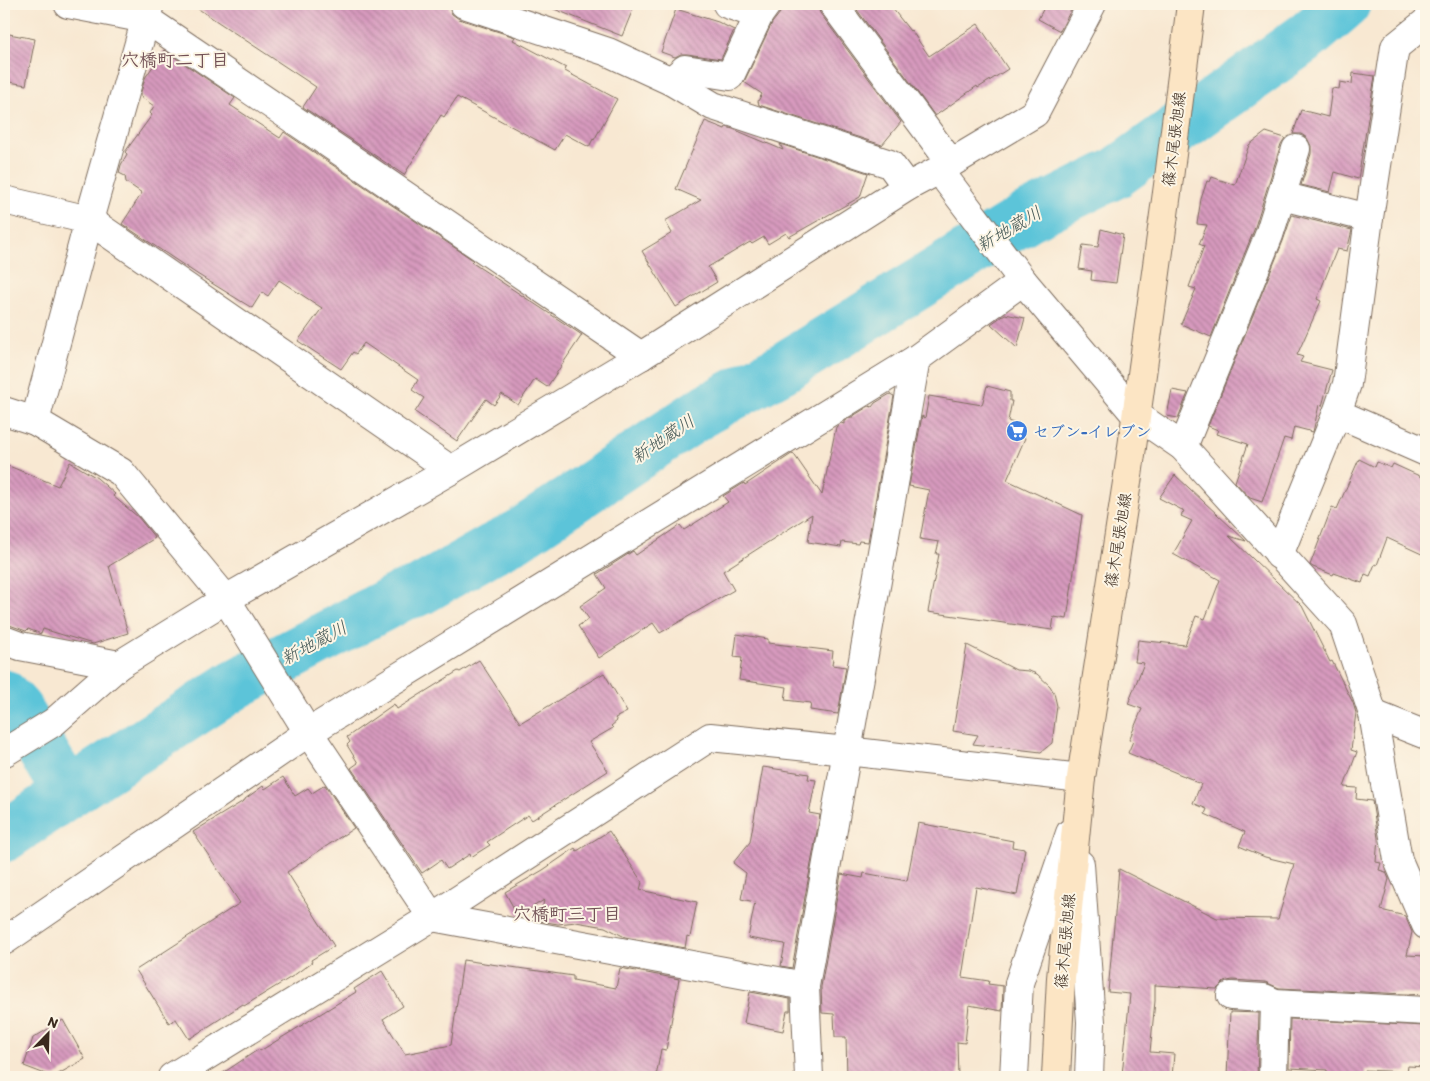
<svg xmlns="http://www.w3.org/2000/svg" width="1430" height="1081" font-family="Itim,'Klee One',sans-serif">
  <defs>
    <pattern id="building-back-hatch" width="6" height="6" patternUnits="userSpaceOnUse" patternTransform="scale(1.25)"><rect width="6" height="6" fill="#d79abe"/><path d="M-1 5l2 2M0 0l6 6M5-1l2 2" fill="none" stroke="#b07e9a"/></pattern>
  </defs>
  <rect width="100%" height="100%" fill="#fcf5e5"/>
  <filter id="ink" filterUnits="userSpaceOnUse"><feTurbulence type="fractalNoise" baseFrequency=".02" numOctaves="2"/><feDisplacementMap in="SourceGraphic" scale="10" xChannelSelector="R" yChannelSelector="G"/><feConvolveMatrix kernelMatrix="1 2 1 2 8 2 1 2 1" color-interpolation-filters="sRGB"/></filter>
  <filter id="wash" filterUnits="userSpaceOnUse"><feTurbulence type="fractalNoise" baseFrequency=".0096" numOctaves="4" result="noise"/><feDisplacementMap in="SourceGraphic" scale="20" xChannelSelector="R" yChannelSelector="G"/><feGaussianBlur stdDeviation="1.12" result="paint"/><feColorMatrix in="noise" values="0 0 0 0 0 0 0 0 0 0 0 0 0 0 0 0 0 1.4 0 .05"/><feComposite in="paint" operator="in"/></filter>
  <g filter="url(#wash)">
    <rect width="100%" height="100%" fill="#f8e8d2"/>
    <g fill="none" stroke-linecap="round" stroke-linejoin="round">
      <g stroke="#5cc4d9" stroke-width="51">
        <polyline points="4,695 17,709 68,793"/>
        <polyline points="4,837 68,793 236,684 402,596 419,591 492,549 514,538 705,410 781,369 1027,217 1116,173 1309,35 1345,4"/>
      </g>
    </g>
    <g id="blocks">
      <g fill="url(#building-back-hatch)">
        <polygon points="191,4 449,4 449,8 452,14 459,19 515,37 513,40 566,68 565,71 617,99 594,140 593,139 589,147 565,134 555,150 457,97 444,117 441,115 404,175 303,107 316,87"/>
        <polygon points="544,4 635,4 622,36 544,5"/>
        <polygon points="782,4 816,4 817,5 820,13 901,122 882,145 759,105 758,101 762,94 744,82 772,23 780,13"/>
        <polygon points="867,4 889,4 910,31 911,30 929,56 978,24 1008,69 978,88 977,86 935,116 857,10"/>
        <polygon points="1046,4 1074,4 1060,31 1038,19"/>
        <polygon points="676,9 718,22 734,30 721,59 687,54 681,54 675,57 661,52"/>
        <polygon points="4,33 35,39 26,85 4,81"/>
        <polygon points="164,50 235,98 230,105 280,138 284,132 473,260 471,262 582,335 547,387 535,379 518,405 502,394 494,405 486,399 457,441 415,412 424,398 412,390 418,380 364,343 356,354 353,352 341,369 298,341 322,308 279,280 268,296 262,292 252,308 197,274 122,224 142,193 126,182 125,176 119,173 121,165 127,154 125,152 152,115 150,113 154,106 141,97 141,92 145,78"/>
        <polygon points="1353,73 1375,76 1358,179 1335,172 1330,192 1301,185 1311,154 1311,146 1307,138 1301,134 1293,134 1301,110 1328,117 1332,88 1339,89 1340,82 1352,84"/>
        <polygon points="705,121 725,129 726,127 733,129 783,150 780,144 868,173 860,197 789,237 786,233 768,244 764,237 752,244 750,242 708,267 717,282 676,307 642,251 672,233 665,221 701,200 676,189"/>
        <polygon points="1266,132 1285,138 1281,144 1254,230 1211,337 1181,324 1196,289 1189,287 1204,246 1199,244 1207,225 1197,224 1201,199 1207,181 1210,182 1212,177 1235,185 1249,145"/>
        <polygon points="1292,215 1352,230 1347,251 1337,249 1317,299 1321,301 1297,355 1303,357 1300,362 1332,370 1322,406 1319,405 1313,432 1294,427 1291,440 1284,438 1262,502 1250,498 1235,482 1248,444 1216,434 1218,430 1208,426 1283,241"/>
        <polygon points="1101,229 1123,235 1116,283 1091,280 1092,271 1079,269 1083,245 1098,247"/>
        <polygon points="1005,314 1025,318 1017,348 991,324"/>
        <polygon points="987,386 1010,392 1010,401 1012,401 1008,421 1021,426 1018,435 1025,438 1007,480 1082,515 1067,619 1054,617 1052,630 928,612 939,554 936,554 939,542 920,539 929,490 909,486 922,416 925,418 929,396 982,405"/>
        <polygon points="1172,390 1188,393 1178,418 1167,416"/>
        <polygon points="890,394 894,396 868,542 859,541 858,544 842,542 841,547 808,542 812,514 723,571 734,590 660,633 653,623 599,658 578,626 589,619 580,606 606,588 597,574 633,551 636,555 680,525 684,530 728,502 723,496 744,483 745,485 793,453 822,495 836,427 841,423 844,424 844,421 851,417 853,417 853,416 869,406 872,407 875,403"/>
        <polygon points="1359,459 1375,467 1377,462 1391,468 1393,464 1426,479 1426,556 1387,538 1377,565 1375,564 1370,576 1365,574 1362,583 1334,573 1333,575 1313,567 1310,565 1332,507 1337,509"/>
        <polygon points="70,462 97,478 115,494 113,496 138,517 155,538 109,566 128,633 93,644 43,629 41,634 28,629 26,631 4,623 4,464 58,486"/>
        <polygon points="1175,475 1246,541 1229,536 1302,606 1330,662 1332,661 1353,703 1356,713 1351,750 1357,752 1344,787 1357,788 1356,799 1372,801 1378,838 1376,862 1381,863 1379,870 1386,872 1389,879 1381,910 1405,916 1412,932 1407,955 1426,956 1426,995 1279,988 1265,982 1232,980 1224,982 1217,989 1155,985 1155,1001 1150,1052 1174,1054 1172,1077 1147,1077 1122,1075 1130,994 1108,992 1119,869 1217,918 1278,919 1294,864 1265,857 1239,846 1245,832 1205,814 1207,809 1193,803 1201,784 1193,781 1194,780 1128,753 1133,741 1129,740 1142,709 1128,704 1144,663 1135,662 1138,640 1185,645 1196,616 1205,619 1220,580 1173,554 1192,521 1181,516 1184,511 1159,498"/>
        <polygon points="737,634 768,639 768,643 833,651 832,659 833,659 832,665 846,667 838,714 810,710 811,703 785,700 787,687 739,680 742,658 734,657"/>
        <polygon points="967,645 1016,670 1029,671 1037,674 1050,686 1054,693 1057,706 1052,743 1041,752 973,744 978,735 953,731"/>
        <polygon points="479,660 520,723 604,673 627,712 615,718 617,721 611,726 613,728 589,742 608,771 532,820 528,815 487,842 490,845 471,857 470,854 447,869 441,860 422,873 351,768 358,763 347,745 350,742 347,737 394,704 397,709 458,671 460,672"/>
        <polygon points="763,767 809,774 808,779 816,780 809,813 820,815 792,968 781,966 785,944 748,938 755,902 741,899 746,873 733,863 750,842"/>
        <polygon points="283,777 295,796 308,788 312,793 325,785 354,828 287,872 334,946 311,960 312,962 293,976 244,1006 243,1004 189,1039 176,1019 169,1023 136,970 240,903 193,832 245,800 245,799 263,786 265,789"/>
        <polygon points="918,823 1013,841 1012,847 1025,849 1017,895 976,887 962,977 989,981 988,984 1003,986 1002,1011 969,1005 965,1043 957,1042 958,1077 847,1077 846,1037 835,1037 834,1014 822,1013 821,987 841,874 863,878 864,873 907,881"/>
        <polygon points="609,831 642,882 640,890 697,902 690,937 687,936 685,948 625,937 605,927 576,922 558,924 540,921 544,900 518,916 505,892 543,870 575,848 577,851"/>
        <polygon points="463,960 573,976 573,980 616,988 620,968 679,979 666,1050 661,1049 656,1077 312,1077 309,1072 300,1077 217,1077 259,1049 260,1051 356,992 354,989 382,971 403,1006 383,1019 405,1054 451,1045"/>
        <polygon points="750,992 790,999 790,1011 787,1011 783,1031 744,1023"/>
        <polygon points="1230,1012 1259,1013 1257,1077 1227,1077"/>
        <polygon points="1290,1019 1426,1026 1426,1067 1408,1066 1407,1072 1365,1070 1365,1077 1327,1074 1327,1070 1289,1068"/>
        <polygon points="63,1020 85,1059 53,1077 24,1066 33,1038"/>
      </g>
    </g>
  </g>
  <g filter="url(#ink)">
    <use href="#blocks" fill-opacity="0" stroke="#7d6c5d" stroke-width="1"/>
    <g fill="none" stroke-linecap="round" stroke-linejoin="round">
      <g stroke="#7d6c5d" stroke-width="30">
        <g id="street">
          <polyline points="68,4 146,19 641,356"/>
          <polyline points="464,4 608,52 671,81 713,106 890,164 907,187"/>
          <polyline points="727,4 759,15"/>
          <polyline points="833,4 951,163"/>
          <polyline points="671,81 685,69 730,76 759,15 767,4"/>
          <polyline points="941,169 948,182 1023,281 1135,414 1183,447 1343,624 1373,714 1398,860 1426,925"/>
          <polyline points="1282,196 1369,218"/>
          <polyline points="4,200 89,220 451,470"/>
          <polyline points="4,411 35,421 121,472 226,599 303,724 432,917 805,986"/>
          <polyline points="1337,413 1347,384 1369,218 1395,47 1426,22"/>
          <polyline points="35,421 89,220 150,4"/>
          <polyline points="1183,447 1269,235 1296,149"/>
          <polyline points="1279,555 1337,413 1426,452"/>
          <polyline points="4,640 20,646 119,665 226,599 451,470 641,356 907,187 941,169 1035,113 1092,4"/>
          <polyline points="1373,714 1426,735"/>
          <polyline points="5,752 54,722 119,665"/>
          <polyline points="1080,864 1091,1022 1089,1077"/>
          <polyline points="4,941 309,732 916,359 1023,281"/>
          <polyline points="1231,996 1264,998 1275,1003 1426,1011"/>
          <polyline points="172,1077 432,917 710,737 847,751 1081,778"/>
          <polyline points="809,1077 805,986 847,751 916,359"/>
          <polyline points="1014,1077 1019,983 1070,833"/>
          <polyline points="1273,1077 1275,1003"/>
        </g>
      </g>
      <g stroke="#7d6c5d" stroke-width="30">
        <polyline id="secondary" points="1056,1077 1061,978 1081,778 1128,476 1169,178 1191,4"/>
      </g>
      <use href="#street" stroke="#fff" stroke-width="28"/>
      <use href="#secondary" stroke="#fce5c4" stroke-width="28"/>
    </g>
  </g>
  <defs>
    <g id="supermarket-disc" transform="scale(1.125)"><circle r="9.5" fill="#3f7fe0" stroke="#fcf5e5"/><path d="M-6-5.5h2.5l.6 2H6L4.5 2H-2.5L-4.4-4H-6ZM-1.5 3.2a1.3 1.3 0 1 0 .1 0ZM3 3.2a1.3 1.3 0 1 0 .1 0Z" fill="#fff"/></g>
  </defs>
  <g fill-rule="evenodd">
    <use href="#supermarket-disc" x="1017" y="431"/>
  </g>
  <g text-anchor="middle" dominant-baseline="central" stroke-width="4" stroke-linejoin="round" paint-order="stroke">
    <g font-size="16" fill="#3b2a1e" stroke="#fcf5e5">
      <text transform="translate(1174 139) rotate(-83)">篠木尾張旭線</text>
      <text transform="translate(1118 540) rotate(-81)">篠木尾張旭線</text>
      <text transform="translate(1065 941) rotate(-85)">篠木尾張旭線</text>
    </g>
    <g font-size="16" font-weight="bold" fill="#366cbe" stroke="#fcf5e5" text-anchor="start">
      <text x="1033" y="431">セブン-イレブン</text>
    </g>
    <g font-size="18" font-weight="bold" fill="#725156" stroke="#fcf5e5">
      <text x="175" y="60">穴橋町二丁目</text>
      <text x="567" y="914">穴橋町三丁目</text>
    </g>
    <g font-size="18" font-style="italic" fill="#455856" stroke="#fcf5e5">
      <text transform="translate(1009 229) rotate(-30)">新地蔵川</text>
      <text transform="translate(663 439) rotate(-34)">新地蔵川</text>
      <text transform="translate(314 643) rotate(-28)">新地蔵川</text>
    </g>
  </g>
  <rect width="1430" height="1081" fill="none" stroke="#fcf5e5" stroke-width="20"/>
  <g transform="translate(48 1034) rotate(23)" stroke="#fcf5e5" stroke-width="4" paint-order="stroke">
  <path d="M0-4L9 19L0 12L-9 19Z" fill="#3b2a1e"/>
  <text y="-8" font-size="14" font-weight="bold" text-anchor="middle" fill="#3b2a1e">N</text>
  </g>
</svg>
